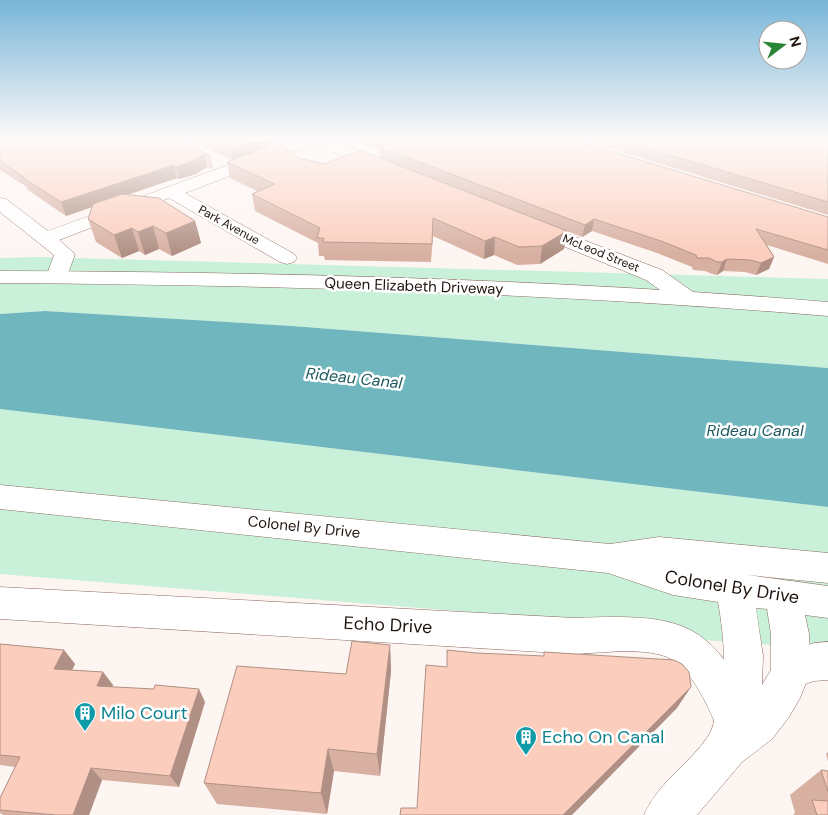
<svg xmlns="http://www.w3.org/2000/svg" width="828" height="815" font-family="'DM Sans',sans-serif">
  <rect width="100%" height="100%" fill="#fdf5f2"/>
  <g fill="#c9f1d9">
    <polygon points="38,257 828,279 828,368 292,326 45,311 0,314 0,258"/>
    <polygon points="0,409 828,507 828,649 705,640 570,620 0,574"/>
  </g>
  <polygon fill="#6fb6bf" points="45,311 292,326 828,368 828,507 0,409 0,314"/>
  <g fill="none" stroke-linecap="round" stroke-linejoin="round">
    <g stroke="#8c6b5f" stroke-width="1">
      <g id="minor">
        <polygon points="296,140 330,140 390,163 392,167 390,171 378,171 313,144 185,193 294,254 297,258 294,262 287,264 280,262 169,198 59,240 75,254 65,282 57,283 49,282 46,277 54,255 0,212 0,198 6,199 48,231"/>
        <polygon points="531,220 662,270 693,292 696,297 693,302 685,304 677,302 646,280 524,230 521,226 524,222"/>
        <path d="M0,587L575,618C679,614 714,618 756,720L750,735L735,741L720,735C711,712 692,667 667,657C642,647 601,653 575,654L0,619Z"/>
        <polygon points="828,642 828,680 814,681 791,689 777,684 771,670 777,656 814,643"/>
      </g>
    </g>
    <g stroke="#8c6b5f" stroke-width="1">
      <path id="tertiary" d="M0,271C276,272 553,279 828,302V316C553,293 276,285 0,283Z"/>
    </g>
    <g stroke="#8c6b5f" stroke-width="1">
      <path id="secondary" d="M0,485L610,544L659,537L828,553V583L748,575L828,586V618L805,615L809,634L811,670L800,698L789,717L772,739L742,762L697,815H644C658,782 690,764 709,735C713,729 714,720 716,713C727,676 725,640 718,602L673,595L608,573L0,509ZM756,608L767,609L771,634V670L762,685L763,656Z"/>
    </g>
    <use href="#minor" fill="#fff" fill-rule="evenodd"/>
    <use href="#tertiary" fill="#fff" fill-rule="evenodd"/>
    <use href="#secondary" fill="#fff" fill-rule="evenodd"/>
  </g>
  <g fill="#d8b0a2">
    <polygon points="0,140 179,140 211,156 213,169 207,167 196,174 179,179 177,178 128,194 195,221 201,243 172,256 159,249 145,255 139,251 122,258 96,242 88,219 92,207 66,216 28,190 27,187 0,170"/>
    <polygon points="191,140 281,140 266,146 266,147 299,158 324,164 380,158 380,151 351,140 574,140 828,217 828,264 767,245 774,257 769,269 756,275 745,272 723,271 717,275 712,274 705,271 693,270 692,267 657,253 592,231 582,237 567,231 564,249 540,264 517,265 494,255 484,259 433,236 431,262 325,260 324,256 319,256 318,243 255,211 252,194 257,191 230,178 227,162 231,160"/>
    <polygon points="583,140 828,140 828,215"/>
    <polygon points="0,644 64,650 75,664 72,670 103,672 113,685 112,687 205,702 179,787 102,780 89,815 3,815 0,813 0,798 15,767 0,765"/>
    <polygon points="390,645 391,671 380,776 334,771 327,814 217,804 204,783 346,674"/>
    <polygon points="828,752 828,761 826,754"/>
    <polygon points="821,770 828,771 828,815 793,815 795,813 790,795"/>
  </g>
  <g fill="#b09084">
    <polygon points="255,140 281,140 266,146 266,149 233,161 231,149"/>
    <polygon points="204,154 207,167 196,174 179,179 176,167"/>
    <polygon points="174,165 177,178 66,216 61,202"/>
    <polygon points="594,219 592,231 582,237 585,225"/>
    <polygon points="195,221 201,243 172,256 166,233"/>
    <polygon points="153,226 159,249 145,255 138,232"/>
    <polygon points="132,228 139,251 122,258 114,235"/>
    <polygon points="567,231 564,249 540,264 542,246"/>
    <polygon points="495,237 494,255 484,259 485,241"/>
    <polygon points="774,257 769,269 756,275 761,263"/>
    <polygon points="727,259 723,271 717,275 722,262"/>
    <polygon points="390,645 391,671 380,776 377,754"/>
    <polygon points="64,650 75,664 66,682 54,669"/>
    <polygon points="103,672 113,685 107,699 97,686"/>
    <polygon points="691,687 677,708 572,815 563,815"/>
    <polygon points="199,689 205,702 179,787 170,776"/>
    <polygon points="328,749 334,771 327,814 321,793"/>
    <polygon points="91,768 102,780 89,815 73,815"/>
  </g>
  <g fill="#fbcdbc" stroke="#b09084">
    <polygon points="0,140 179,140 211,156 204,154 193,161 176,167 174,165 61,202 22,177 24,177 0,161"/>
    <polygon points="213,140 255,140 231,149"/>
    <polygon points="378,140 574,140 828,217 828,250 756,229 774,257 761,263 750,260 727,259 722,262 717,262 709,258 697,258 696,255 661,241 594,219 585,225 380,147 388,144"/>
    <polygon points="619,140 828,140 828,202"/>
    <polygon points="278,143 299,158 324,164 360,150 567,231 542,246 519,247 495,237 485,241 433,218 432,244 323,242 324,238 317,238 320,228 252,194 275,184 227,162"/>
    <polygon points="122,194 159,198 195,221 166,233 153,226 138,232 132,228 114,235 88,219 93,204"/>
    <polygon points="352,641 390,645 377,754 328,749 321,793 204,783 237,666 346,674"/>
    <polygon points="0,644 64,650 54,669 103,672 97,686 154,689 155,685 199,689 170,776 91,768 73,815 56,815 0,810 0,798 20,757 0,755"/>
    <polygon points="447,650 476,653 544,656 544,652 674,660 682,664 689,672 691,687 563,815 400,815 401,808 417,808 426,665 447,667"/>
    <polygon points="821,770 828,771 828,792"/>
    <polygon points="812,800 828,801 828,815 817,815"/>
  </g>
  <linearGradient id="sky" x2="0" y2="1"><stop stop-color="#77b5d8"/><stop offset="0.55" stop-color="#fefaf9"/><stop offset="1" stop-color="#fefaf9" stop-opacity="0"/></linearGradient>
  <rect width="828" height="254" fill="url(#sky)"/>
  <defs>
    <g id="building-pin" transform="scale(1.125)"><path d="M0 17L-7.5 6A9.5 9.5 0 1 1 7.5 6Z" fill="#0f9aa8" stroke="#fff"/><path d="M-4-6H4V6H1V3H-1V6H-4ZM-2.5-4.3h1.7v1.8h-1.7ZM.8-4.3h1.7v1.8H.8ZM-2.5-1h1.7V.8h-1.7ZM.8-1h1.7V.8H.8Z" fill="#fff"/></g>
  </defs>
  <g fill-rule="evenodd">
    <use href="#building-pin" x="85" y="713"/>
    <use href="#building-pin" x="526" y="737"/>
  </g>
  <g text-anchor="middle" dominant-baseline="central" stroke-width="5" stroke-linejoin="round" paint-order="stroke">
    <g font-size="12" fill="#20130e" stroke="#fff">
      <text transform="translate(229 225) rotate(29)">Park Avenue</text>
      <text transform="translate(601 253) rotate(22)">McLeod Street</text>
    </g>
    <g font-size="15" fill="#20130e" stroke="#fff">
      <text transform="translate(414 286) rotate(2)">Queen Elizabeth Driveway</text>
      <text transform="translate(304 527) rotate(6)">Colonel By Drive</text>
    </g>
    <g font-size="16" font-style="italic" fill="#1d5960" stroke="#fff">
      <text transform="translate(354 378) rotate(6)">Rideau Canal</text>
      <text x="755" y="430">Rideau Canal</text>
    </g>
    <g font-size="18" fill="#20130e" stroke="#fff">
      <text transform="translate(732 587) rotate(9)">Colonel By Drive</text>
      <text transform="translate(388 625) rotate(3)">Echo Drive</text>
    </g>
    <g font-size="18" fill="#0d838f" stroke="#fff" text-anchor="start">
      <text x="101" y="713">Milo Court</text>
      <text x="542" y="737">Echo On Canal</text>
    </g>
  </g>
  <g transform="translate(783 45) rotate(74)"><circle r="24" fill="#ffffff" stroke="#a6a19f"/>
  <path d="M0-4L9 19L0 12L-9 19Z" fill="#298536"/>
  <text y="-8" font-size="14" font-weight="bold" text-anchor="middle" fill="#20130e">N</text>
  </g>
</svg>
